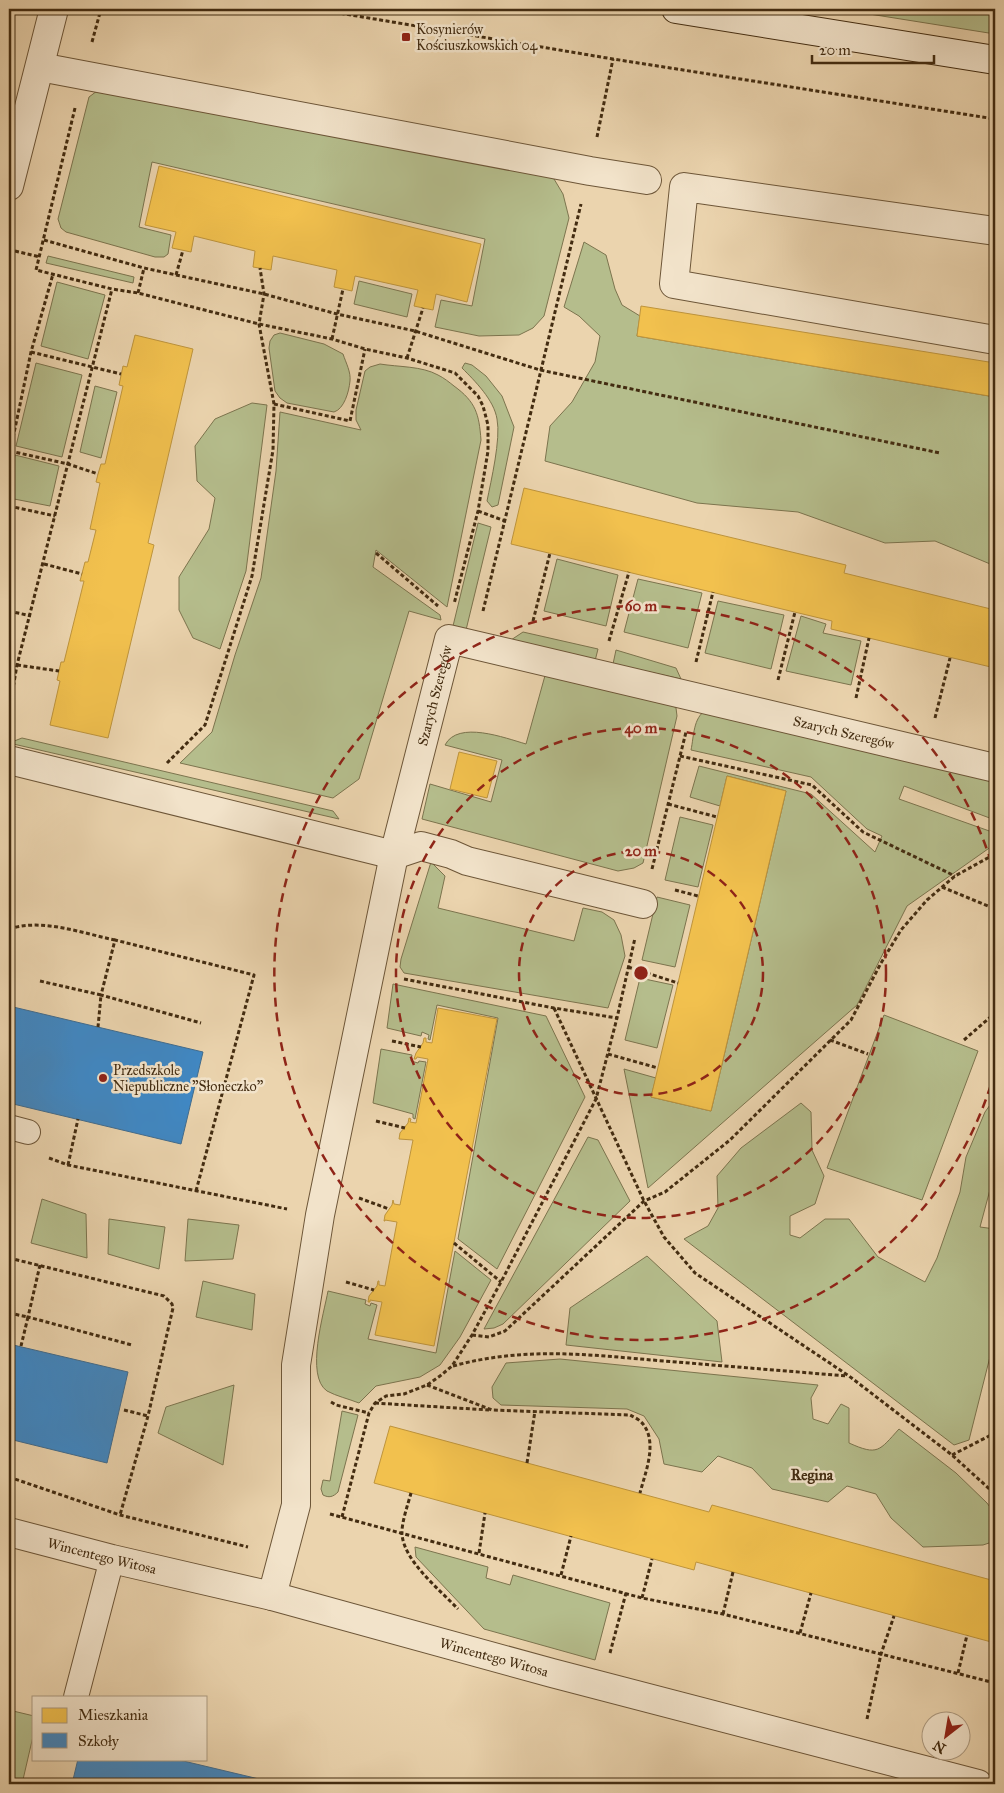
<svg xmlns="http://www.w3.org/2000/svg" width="1004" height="1793" font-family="'IM FELL Great Primer',serif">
  <rect width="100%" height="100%" fill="#ebd4ae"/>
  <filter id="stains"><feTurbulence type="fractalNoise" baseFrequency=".004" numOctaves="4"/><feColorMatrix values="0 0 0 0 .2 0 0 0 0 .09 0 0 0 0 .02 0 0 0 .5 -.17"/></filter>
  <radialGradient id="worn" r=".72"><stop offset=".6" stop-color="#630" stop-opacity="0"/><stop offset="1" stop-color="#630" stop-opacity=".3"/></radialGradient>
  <g fill="#b5bd8c" stroke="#7c744e">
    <polygon points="838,9 970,9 995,13 995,34"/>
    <polygon points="97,91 545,171 554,179 563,194 569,218 544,316 533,328 519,335 479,336 435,327 441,300 472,306 485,239 152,162 139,227 171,235 168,254 164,257 155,257 66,232 61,228 58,219 89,97"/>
    <polygon points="584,242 606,255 615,289 622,305 640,316 637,336 995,397 995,566 935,541 885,543 798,512 697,503 545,461 550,426 572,402 595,362 600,336 579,316 564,307"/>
    <polygon points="48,256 134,277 133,283 46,263"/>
    <polygon points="359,281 412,294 407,317 354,304"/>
    <polygon points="57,282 105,295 88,359 41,346"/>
    <path d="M280,333L324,344L343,354C346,363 351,372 350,381C349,392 344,409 334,412L287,403L280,398L275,391L269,348L270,341L274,335Z"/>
    <polygon points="36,363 82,375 62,457 16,446"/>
    <path d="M465,363L472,365L486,376L502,396L514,427L498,505L492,507L487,501C491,481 501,439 497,419C494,400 475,381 462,368Z"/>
    <path d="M380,364C398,367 422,366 438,375C444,378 449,382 454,386C476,402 479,414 481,440L447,607L376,550L373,567L440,615L441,620L409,611L359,779L333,798L180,763L212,732L235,655L261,578L276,471L280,412L361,430L356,420V410L365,371L370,367Z"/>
    <polygon points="95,386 117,392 101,458 80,452"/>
    <polygon points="252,403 267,405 246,571 220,649 193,638 179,610 179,577 209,529 215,498 197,481 195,446 215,419"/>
    <polygon points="15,455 59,466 50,506 9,498 9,488"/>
    <polygon points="478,523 491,527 466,630 453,626"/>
    <polygon points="557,559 618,575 606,626 544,611"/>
    <polygon points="638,579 702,593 688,648 624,632"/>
    <polygon points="718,601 784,615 771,669 705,653"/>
    <polygon points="801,616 826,624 823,633 861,641 851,685 786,671"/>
    <polygon points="523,632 598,649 595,661 511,640"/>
    <polygon points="616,650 676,668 681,679 613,664"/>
    <path d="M546,672L670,703L676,708L677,716L643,863L634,868L618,871L422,819L430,784L491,802L502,760L445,745C458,720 505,738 526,744Z"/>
    <path d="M706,710L995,782V820L904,786L899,799L995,833V844L907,906L857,1005L648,1188L624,1069L656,1078L651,1097L711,1111L786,791L727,776L720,806L690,797L699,766L811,794L875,852L882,836L867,829L811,777L691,750C694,736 693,718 706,710Z"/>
    <polygon points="22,738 333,811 339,819 9,743"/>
    <polygon points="680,817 713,825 698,887 665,880"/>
    <polygon points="431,862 445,876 438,908 574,941 583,908 602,912 614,920 621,935 625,956 608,1008 404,973 400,967 401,959"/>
    <polygon points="657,897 690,905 675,967 642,960"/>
    <polygon points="640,978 673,985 657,1048 625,1040"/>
    <polygon points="393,984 546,1016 585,1097 497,1269 458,1239 498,1018 437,1005 430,1040 428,1039 429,1035 422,1032 421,1036 387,1028"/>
    <polygon points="884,1015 978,1051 922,1200 827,1168"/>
    <polygon points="381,1049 412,1055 411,1061 418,1063 419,1061 426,1062 415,1119 413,1118 413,1114 373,1103"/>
    <polygon points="995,1098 995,1171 980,1227 995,1229 995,1337 969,1440 954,1445 684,1239 708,1226 718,1208 717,1176 741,1148 801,1103 811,1112 812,1150 824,1176 815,1204 790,1216 790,1235 800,1238 825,1219 849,1219 878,1257 925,1282 937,1258 960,1192 966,1157 985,1112"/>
    <polygon points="588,1137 598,1140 630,1201 503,1324 494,1328 484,1329"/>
    <polygon points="42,1199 86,1214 87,1258 31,1243"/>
    <polygon points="109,1219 165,1227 159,1269 108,1254"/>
    <polygon points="188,1219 239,1225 233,1259 185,1261"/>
    <path d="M455,1251L491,1280L460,1337L440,1365L420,1377L376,1386L359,1403C349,1399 336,1396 327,1391C305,1376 324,1313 328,1291L366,1300L365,1304L370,1306L371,1303L377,1305L368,1339L436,1353Z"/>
    <polygon points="647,1256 717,1321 722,1362 566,1345 570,1308"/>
    <polygon points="203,1281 255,1294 252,1330 196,1317"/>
    <path d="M560,1359L818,1385L811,1398L813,1419L828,1424L841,1404L849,1408V1443C878,1456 879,1451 899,1429L956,1473L987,1503L995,1514V1541L983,1545L923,1547L891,1518L876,1494L847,1486L828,1502L772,1489L752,1468L718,1456L702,1472L664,1464L659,1439L644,1416L627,1409L501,1405L493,1398L492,1387L506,1363Z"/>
    <polygon points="234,1385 223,1465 158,1433 166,1407"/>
    <path d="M342,1411L358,1415L338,1492C333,1497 329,1498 323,1495L321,1489L323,1480L330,1481Z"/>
    <polygon points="415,1547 488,1567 486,1578 510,1585 513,1575 610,1603 595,1660 484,1629 416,1557"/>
    <polygon points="9,1710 34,1716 34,1732 22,1784 9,1784"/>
  </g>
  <g fill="#f2c14e" stroke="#be943c">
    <polygon points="159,166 481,244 467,302 436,294 433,310 423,308 414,306 418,290 355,276 352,291 334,287 337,270 273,256 271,270 253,267 255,251 194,236 191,252 172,248 176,232 145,225"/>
    <polygon points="641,306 995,363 995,397 637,336"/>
    <polygon points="135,335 193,349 148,543 154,545 108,738 50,725 60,681 57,680 61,662 64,662 84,581 80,581 85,562 88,562 96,530 90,529 100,483 96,482 98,474 101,464 105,464 123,386 119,385 123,366 127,367"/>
    <polygon points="524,488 846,565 844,573 995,610 995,668 831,629 832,621 511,544"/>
    <polygon points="459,752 497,761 487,798 450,789"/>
    <polygon points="727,776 786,791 711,1111 651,1097"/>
    <polygon points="438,1008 497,1019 434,1346 375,1335 382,1302 370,1300 370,1302 368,1302 369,1296 377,1286 378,1281 379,1281 379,1285 385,1286 397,1222 385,1220 385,1221 384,1221 385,1215 392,1205 393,1200 394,1204 400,1205 413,1140 399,1139 400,1133 408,1123 409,1118 411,1119 410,1122 416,1123 428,1059 417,1057 416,1059 414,1059 416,1053 423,1043 424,1038 426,1038 426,1042 432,1043"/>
    <polygon points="390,1426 709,1512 712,1505 995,1581 995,1643 696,1562 694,1570 374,1483"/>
  </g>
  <g fill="#3f88c5" stroke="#406c8f">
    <polygon points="9,1006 203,1052 181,1144 9,1103"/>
    <polygon points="9,1344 128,1372 107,1463 9,1439"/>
    <polygon points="78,1759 175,1759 280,1784 72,1784"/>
  </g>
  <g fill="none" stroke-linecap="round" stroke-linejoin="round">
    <g stroke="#6d5638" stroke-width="26">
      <g id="lane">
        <polyline points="9,1127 28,1132"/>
        <polyline points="76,1697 112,1559"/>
      </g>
    </g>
    <g stroke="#6d5638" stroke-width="30">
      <g id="street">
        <polyline points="40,67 590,171 647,180"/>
        <polyline points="9,186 54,9"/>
        <polyline points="995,231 684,187 674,284 995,340"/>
        <polyline points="9,760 394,855"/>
        <polyline points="394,855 421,846 451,854 467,861 643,904"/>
        <path id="s1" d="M9,1532L112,1559L272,1596L552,1673L978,1784"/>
        <path id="s2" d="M272,1596L296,1505V1365L320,1215L394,855L449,639L995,768"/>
      </g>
    </g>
    <g stroke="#432c11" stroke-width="30">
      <polyline id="secondary" points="676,9 995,60"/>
    </g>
    <g stroke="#432c11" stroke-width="3" stroke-dasharray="4 2.5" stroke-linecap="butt">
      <polyline points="315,9 613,59 995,119"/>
      <polyline points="92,42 101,9"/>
      <polyline points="75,108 36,270 112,289 138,293 259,324 332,339 365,349 407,358 455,373 478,396 483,406 488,425 488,451 478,511 454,604"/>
      <polyline points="597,137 613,59"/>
      <polyline points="44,240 144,268 264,294 337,314 415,331 540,370 940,453"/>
      <polyline points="15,251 40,257"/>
      <polyline points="176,275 183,250"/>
      <polyline points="138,293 144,268"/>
      <polyline points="332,339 343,289"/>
      <polyline points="31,352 121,374"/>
      <polyline points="407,358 423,308"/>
      <polyline points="274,404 350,421 365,349"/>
      <polyline points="10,451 68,464 98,474"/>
      <polyline points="9,457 31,352 53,274"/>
      <polyline points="9,506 55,516"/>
      <polyline points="478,511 505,521"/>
      <polyline points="376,553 438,606"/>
      <polyline points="44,564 82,574"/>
      <polyline points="9,611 31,616"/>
      <polyline points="483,611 581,204"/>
      <polyline points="533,621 550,553"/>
      <polyline points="609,641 629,572"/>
      <polyline points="696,662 713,592"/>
      <polyline points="17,665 59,671"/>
      <polyline points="778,680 795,612"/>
      <polyline points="856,698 869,638"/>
      <polyline points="9,712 17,665 112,289"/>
      <polyline points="935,718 950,658"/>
      <polyline points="680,756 812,785 863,832 955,876"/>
      <polyline points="167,763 205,725 252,576 273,450 274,404 259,324 264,294 260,268"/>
      <polyline points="668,804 717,817"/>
      <polyline points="652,869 686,732"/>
      <polyline points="942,887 995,909"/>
      <polyline points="675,890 698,896"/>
      <path d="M9,929C43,918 81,933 115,940"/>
      <polyline points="628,967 678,983"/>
      <polyline points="404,979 554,1008 617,1018"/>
      <polyline points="40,981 101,995 98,1027"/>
      <polyline points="554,1008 644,1201 664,1237 695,1273 849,1376 952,1455 995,1494"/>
      <polyline points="830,1040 868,1054"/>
      <polyline points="964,1040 995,1013"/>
      <polyline points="392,1041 421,1047"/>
      <polyline points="608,1054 658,1068"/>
      <polyline points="376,1121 405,1128"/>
      <polyline points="49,1158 68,1165 287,1209"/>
      <polyline points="68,1165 78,1119"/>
      <polyline points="196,1191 254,975 115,940 101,995 201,1023"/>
      <polyline points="359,1198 389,1209"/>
      <polyline points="454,1243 501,1282"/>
      <polyline points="9,1258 164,1296 172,1304 173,1308 148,1416 120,1515"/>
      <polyline points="40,1265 28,1317 132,1345"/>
      <polyline points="346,1282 374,1290"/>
      <polyline points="9,1313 28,1317 21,1346"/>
      <polyline points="472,1335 489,1337 505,1331 644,1201 665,1192 730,1140 851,1020 881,963 901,930 927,900 955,876 995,854"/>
      <path d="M453,1366C526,1346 590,1355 664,1361C725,1366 786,1371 847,1376"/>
      <path d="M427,1385L492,1410L630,1415C634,1417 640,1420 643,1424C658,1443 645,1473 640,1493"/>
      <polyline points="331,1402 336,1405 369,1413"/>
      <polyline points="375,1403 489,1410"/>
      <polyline points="124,1410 148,1416"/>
      <polyline points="952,1455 995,1433"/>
      <polyline points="527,1463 535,1411"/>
      <polyline points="9,1477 120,1515 248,1547"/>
      <path d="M411,1493C408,1504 401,1524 402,1535C405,1562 440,1590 458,1609"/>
      <polyline points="330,1514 642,1598 723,1614 995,1683"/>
      <polyline points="342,1517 369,1413 375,1403 386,1396 404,1394 427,1385 440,1376 452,1366 472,1335 501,1282 596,1099 617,1018 635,938"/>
      <polyline points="479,1553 485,1513"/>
      <polyline points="561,1575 571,1536"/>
      <polyline points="642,1598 652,1559"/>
      <polyline points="723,1614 733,1572"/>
      <polyline points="800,1633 811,1593"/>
      <polyline points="610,1653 626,1593"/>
      <polyline points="958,1673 967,1635"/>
      <polyline points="867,1719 881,1654 894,1616"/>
    </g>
    <use href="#lane" stroke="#f2e3ca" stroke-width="24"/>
    <use href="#street" stroke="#f2e3ca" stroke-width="28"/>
    <use href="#secondary" stroke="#f2e3ca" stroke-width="28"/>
  </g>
  <g fill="none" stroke="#8f2418" stroke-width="2.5" stroke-dasharray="9 6">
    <circle cx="641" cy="973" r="122"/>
    <circle cx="641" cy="973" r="245"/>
    <path d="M995 1071A367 367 0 1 1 995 875"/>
  </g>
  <g fill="#8f2418" stroke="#f2e3ca" stroke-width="2">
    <rect x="401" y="32" width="10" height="10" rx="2.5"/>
    <circle cx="103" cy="1078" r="5"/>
  </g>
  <g text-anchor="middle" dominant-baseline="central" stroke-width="5" stroke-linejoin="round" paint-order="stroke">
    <g font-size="14" fill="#432c11" stroke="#f2e3ca" text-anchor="start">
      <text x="416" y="29">Kosynierów<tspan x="416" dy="16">Kościuszkowskich 04</tspan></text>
      <text x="113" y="1070">Przedszkole<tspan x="113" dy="16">Niepubliczne "Słoneczko"</tspan></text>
    </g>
    <g font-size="14" fill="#432c11" stroke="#f2e3ca">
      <text stroke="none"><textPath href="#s2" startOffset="918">Szarych Szeregów</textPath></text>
      <text stroke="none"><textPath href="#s2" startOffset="1382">Szarych Szeregów</textPath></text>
      <text stroke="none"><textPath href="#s1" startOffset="96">Wincentego Witosa</textPath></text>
      <text stroke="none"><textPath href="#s1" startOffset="501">Wincentego Witosa</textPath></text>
    </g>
    <g font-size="15" font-weight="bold" fill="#432c11" stroke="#f2e3ca">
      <text x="812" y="1475">Regina</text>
    </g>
  </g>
  <circle cx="641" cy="973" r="8" fill="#8f2418" stroke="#f2e3ca" stroke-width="2.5"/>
  <g font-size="15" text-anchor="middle" font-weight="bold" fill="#8f2418" stroke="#f2e3ca" stroke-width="5" stroke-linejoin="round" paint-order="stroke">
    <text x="641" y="611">60 m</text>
    <text x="641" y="733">40 m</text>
    <text x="641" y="856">20 m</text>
  </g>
  <rect width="1004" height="1793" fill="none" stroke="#ebd4ae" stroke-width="30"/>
  <rect x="10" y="10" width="984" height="1773" fill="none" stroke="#432c11" stroke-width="2.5"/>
  <rect x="15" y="15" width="974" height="1763" fill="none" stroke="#432c11"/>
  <rect x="32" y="1696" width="175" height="65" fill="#f2e3ca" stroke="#ac9a80"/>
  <rect x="42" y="1708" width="25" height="15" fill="#f2c14e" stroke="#ac9a80"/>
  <text x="78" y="1720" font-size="15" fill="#432c11">Mieszkania</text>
  <rect x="42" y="1733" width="25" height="15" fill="#3f88c5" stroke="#ac9a80"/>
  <text x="78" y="1746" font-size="15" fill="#432c11">Szkoły</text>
  <g transform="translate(946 1736) rotate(211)"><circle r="24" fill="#f2e3ca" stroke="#ac9a80"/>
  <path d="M0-4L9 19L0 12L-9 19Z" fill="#8f2418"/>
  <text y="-8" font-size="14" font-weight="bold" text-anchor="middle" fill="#432c11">N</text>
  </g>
  <path d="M812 55v8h122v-8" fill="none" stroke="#432c11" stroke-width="2.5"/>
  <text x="819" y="55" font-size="15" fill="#432c11" stroke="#f2e3ca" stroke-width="4" paint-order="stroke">20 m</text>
  <rect width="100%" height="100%" filter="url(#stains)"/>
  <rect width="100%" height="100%" fill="url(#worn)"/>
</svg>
